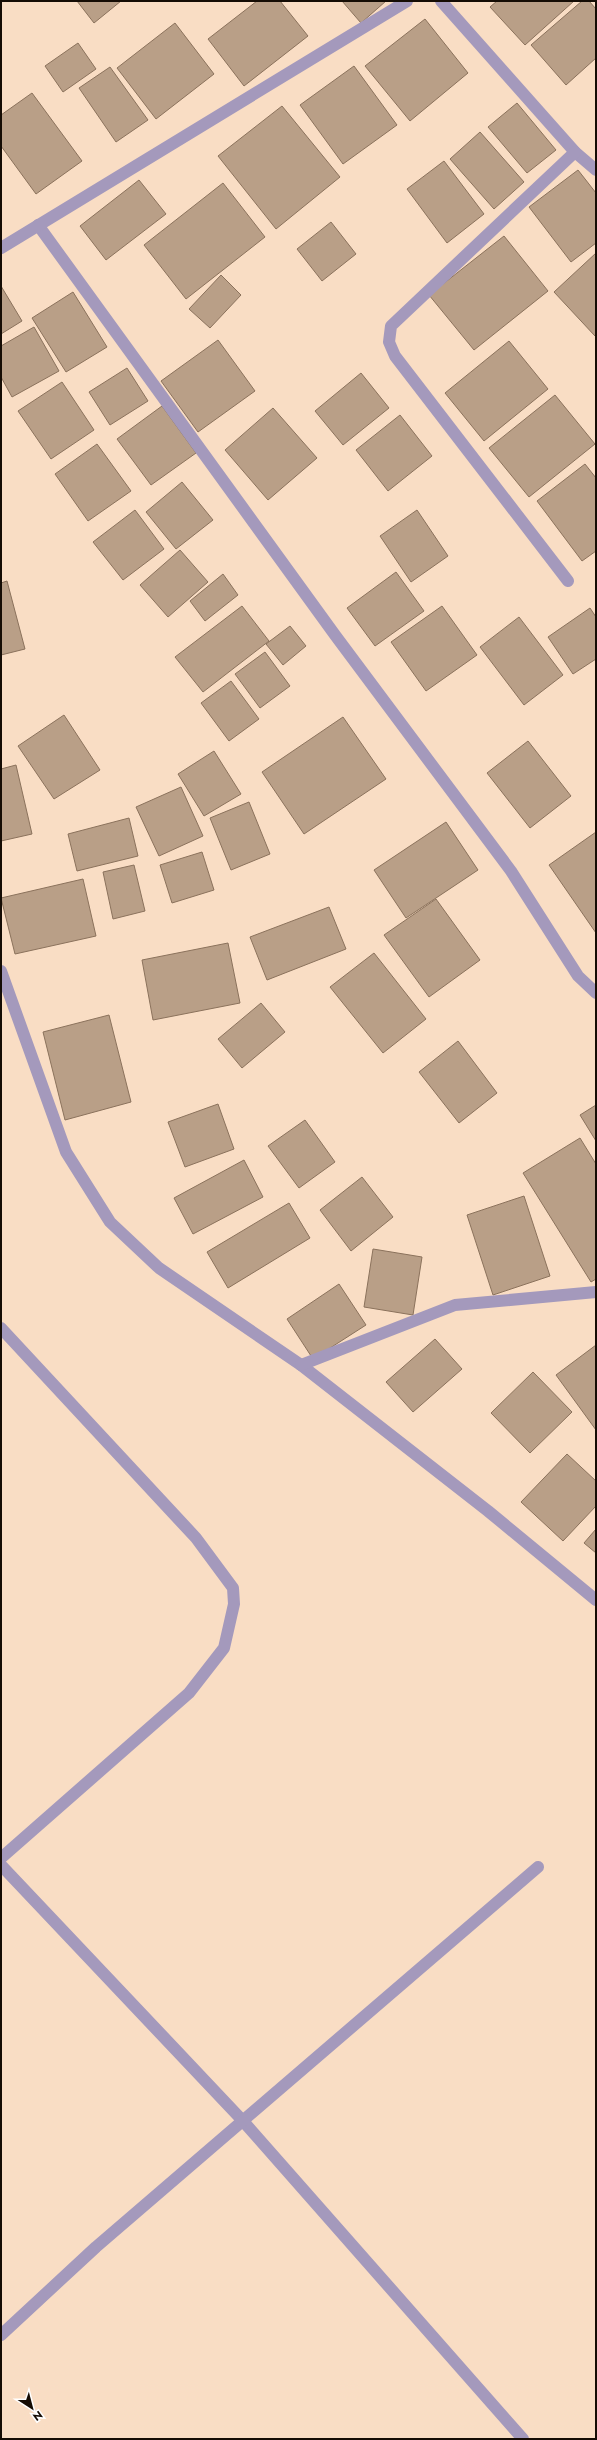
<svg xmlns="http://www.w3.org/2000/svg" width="597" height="2440" font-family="Jost,sans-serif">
  <rect width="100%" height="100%" fill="#f9ddc4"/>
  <g fill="#b99f87" stroke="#8b725c">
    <polygon points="77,1 121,1 94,23"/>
    <polygon points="257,1 280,1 308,36 244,86 208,39"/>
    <polygon points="342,1 386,1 361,23"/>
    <polygon points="497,1 574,1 525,45 490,7"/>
    <polygon points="582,1 589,1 596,9 596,58 566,85 531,45"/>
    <polygon points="425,19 468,73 410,121 365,66"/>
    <polygon points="175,23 214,74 156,119 117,68"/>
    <polygon points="78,43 96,69 63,92 45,66"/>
    <polygon points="354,66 397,125 343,164 300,105"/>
    <polygon points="110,67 148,120 116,142 79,88"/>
    <polygon points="32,93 82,161 36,194 1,146 1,115"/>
    <polygon points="517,103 556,150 527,173 488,127"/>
    <polygon points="282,106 340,177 276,229 218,156"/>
    <polygon points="480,132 524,182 494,209 450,159"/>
    <polygon points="444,161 484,214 447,243 407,189"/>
    <polygon points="578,170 596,193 596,243 571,262 529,207"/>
    <polygon points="139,180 166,214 106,260 80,226"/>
    <polygon points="223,183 265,237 186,299 144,245"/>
    <polygon points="331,222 356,254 322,281 297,249"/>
    <polygon points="504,236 548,291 474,350 429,295"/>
    <polygon points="596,253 596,335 595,336 554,292"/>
    <polygon points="221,275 241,295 210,328 189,309"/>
    <polygon points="1,286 22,321 1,334"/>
    <polygon points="73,292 107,347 66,372 32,318"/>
    <polygon points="34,327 59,371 12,397 1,377 1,346"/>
    <polygon points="218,340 255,391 198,432 161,381"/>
    <polygon points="509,341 548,389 484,441 445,393"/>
    <polygon points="127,368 148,401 110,425 89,392"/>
    <polygon points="361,373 389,408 343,445 315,411"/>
    <polygon points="62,382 94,430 51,459 18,411"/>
    <polygon points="555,395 595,444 529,497 489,448"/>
    <polygon points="162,406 196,453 151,485 117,439"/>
    <polygon points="273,408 317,458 268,500 225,450"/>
    <polygon points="400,415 432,456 388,491 356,450"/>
    <polygon points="97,444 131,491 88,521 55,474"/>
    <polygon points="585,464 596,478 596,551 582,561 537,501"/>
    <polygon points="182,482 213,520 176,549 146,512"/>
    <polygon points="135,510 164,549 123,580 93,542"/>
    <polygon points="417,510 448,556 411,582 380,536"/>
    <polygon points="180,550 208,582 168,617 140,585"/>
    <polygon points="396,572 424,611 375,646 347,608"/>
    <polygon points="223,574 238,595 205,621 190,601"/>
    <polygon points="7,581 25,649 1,655 1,583"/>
    <polygon points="242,606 269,641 203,692 175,657"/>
    <polygon points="442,606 477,655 426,691 391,642"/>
    <polygon points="590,608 596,617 596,659 573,674 548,637"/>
    <polygon points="519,617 563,675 524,705 480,647"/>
    <polygon points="290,626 306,646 283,665 266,644"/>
    <polygon points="265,652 290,686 260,708 235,674"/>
    <polygon points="231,681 259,719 229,741 201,703"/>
    <polygon points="64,715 100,770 54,799 18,746"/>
    <polygon points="343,717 386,779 304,834 262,772"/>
    <polygon points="528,741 571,796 530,828 487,773"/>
    <polygon points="214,751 241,794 204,816 178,774"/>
    <polygon points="16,765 32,834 1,841 1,769"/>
    <polygon points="181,787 203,836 159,856 136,807"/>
    <polygon points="249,802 270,854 231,870 210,818"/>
    <polygon points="129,818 138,856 77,871 68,834"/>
    <polygon points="446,822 478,870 406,918 374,870"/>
    <polygon points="596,832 596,933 549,865"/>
    <polygon points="202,852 214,890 172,903 160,865"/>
    <polygon points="134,865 145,911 113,919 103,872"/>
    <polygon points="83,879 96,936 15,954 1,898"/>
    <polygon points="436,899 480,960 429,997 384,935"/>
    <polygon points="329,907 346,949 267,980 250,937"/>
    <polygon points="228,943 240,1003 153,1020 142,960"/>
    <polygon points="374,953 426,1019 383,1053 330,987"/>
    <polygon points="261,1003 285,1032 242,1068 218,1039"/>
    <polygon points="109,1015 131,1102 65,1120 43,1032"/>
    <polygon points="458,1041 497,1093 459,1123 419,1072"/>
    <polygon points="218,1104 234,1149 185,1167 168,1122"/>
    <polygon points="596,1105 596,1141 580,1115"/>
    <polygon points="305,1120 335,1162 299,1188 268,1146"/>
    <polygon points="580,1138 596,1164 596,1279 591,1282 523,1173"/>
    <polygon points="244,1160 263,1197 193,1234 174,1198"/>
    <polygon points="362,1177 393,1217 351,1251 320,1210"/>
    <polygon points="524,1196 550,1276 493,1295 467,1215"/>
    <polygon points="289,1203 310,1238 228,1288 207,1252"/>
    <polygon points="373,1249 422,1257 413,1315 364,1307"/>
    <polygon points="339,1284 366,1325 313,1359 287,1319"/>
    <polygon points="435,1339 462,1369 413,1412 386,1382"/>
    <polygon points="596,1345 596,1430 556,1375"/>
    <polygon points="533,1372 572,1412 530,1453 491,1413"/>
    <polygon points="567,1454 596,1481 596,1506 563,1541 521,1502"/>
    <polygon points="596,1529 596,1553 584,1543"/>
  </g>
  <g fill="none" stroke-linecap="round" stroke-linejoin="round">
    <g stroke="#a499bc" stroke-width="12">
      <polyline points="441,1 575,152 596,170"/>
      <polyline points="38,225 335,635 511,871 578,976 596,993"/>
      <polyline points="1,248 407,1"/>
      <polyline points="568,581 395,356 389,342 391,326 575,152"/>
      <polyline points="1,971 66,1152 110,1222 159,1268 301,1365 488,1511 596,1600"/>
      <polyline points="1,1328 196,1538 233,1588 234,1604 224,1648 189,1693 1,1858"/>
      <polyline points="301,1365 455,1305 596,1292"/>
      <polyline points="1,1865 243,2121 523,2439"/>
      <polyline points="1,2335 96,2247 538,1867"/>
    </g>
  </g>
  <rect width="597" height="2440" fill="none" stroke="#150c04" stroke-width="4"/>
  <g transform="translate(32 2408) rotate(144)" stroke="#ffffff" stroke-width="3" paint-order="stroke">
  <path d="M0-3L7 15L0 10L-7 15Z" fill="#150c04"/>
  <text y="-6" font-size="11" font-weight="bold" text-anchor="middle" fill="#150c04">N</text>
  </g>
</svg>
